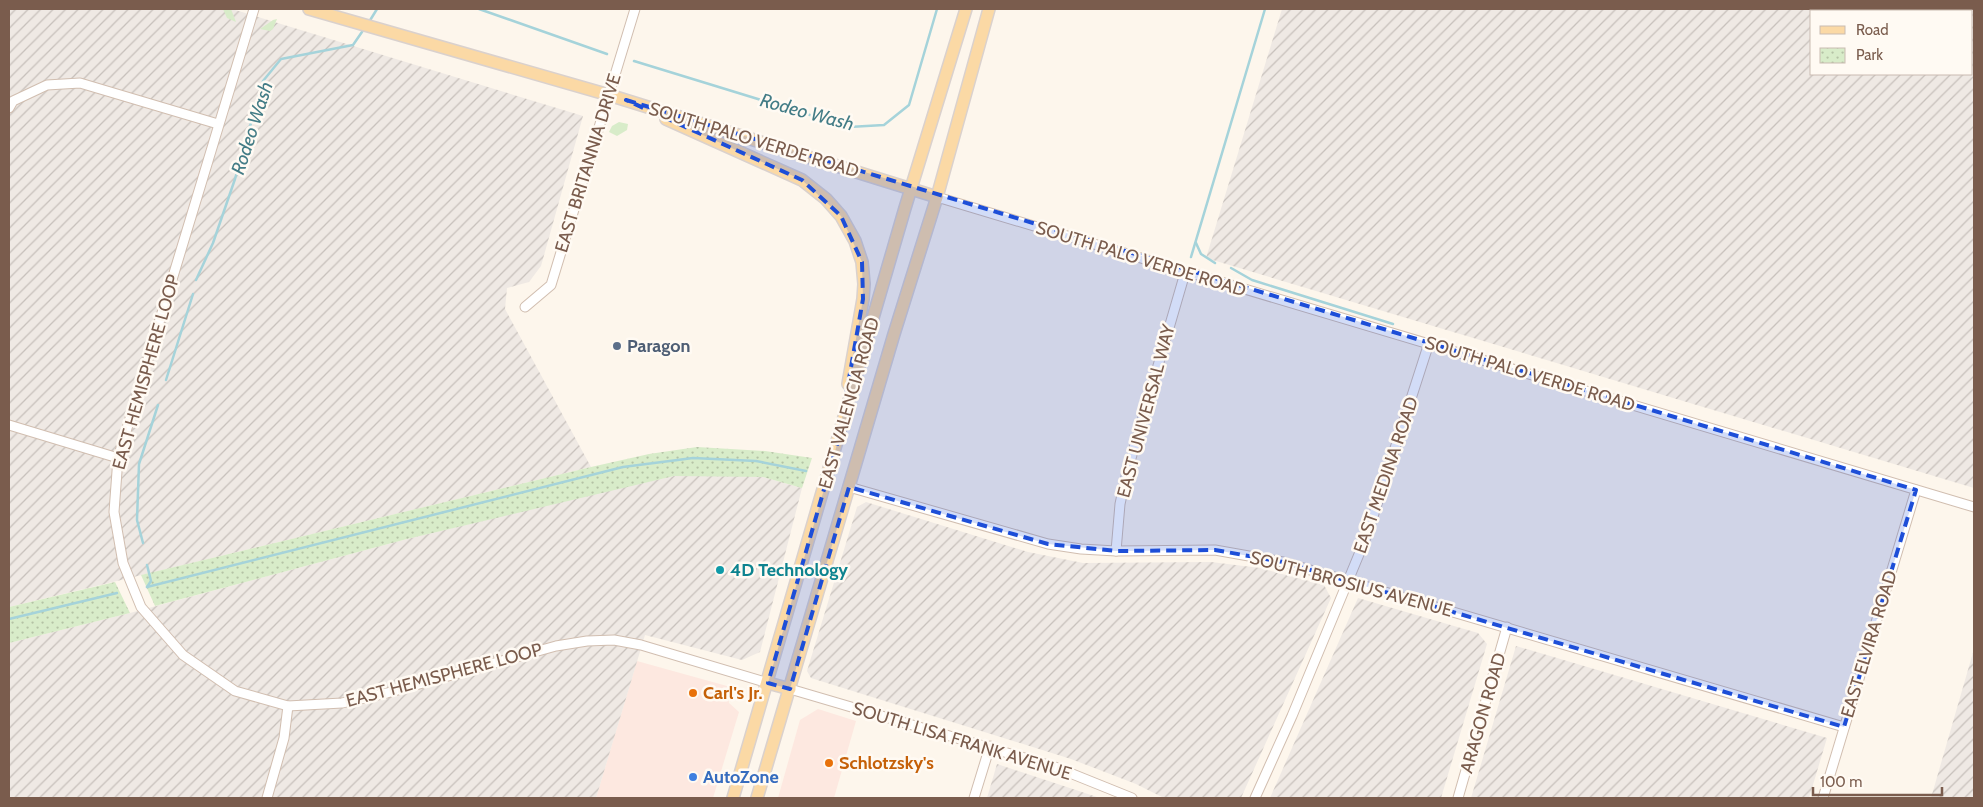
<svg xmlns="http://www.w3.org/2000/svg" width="1983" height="807" font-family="Cabin,sans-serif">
  <defs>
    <pattern id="industrial-furrows" width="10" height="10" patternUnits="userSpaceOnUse" patternTransform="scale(1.25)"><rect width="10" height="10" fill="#efe9e4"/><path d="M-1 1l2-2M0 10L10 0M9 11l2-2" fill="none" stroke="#c7c0bb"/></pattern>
    <pattern id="park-dots" width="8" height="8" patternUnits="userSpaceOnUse" patternTransform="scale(1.25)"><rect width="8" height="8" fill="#d8ecc9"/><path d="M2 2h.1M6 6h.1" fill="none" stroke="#b4c2a5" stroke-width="1.8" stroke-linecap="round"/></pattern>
  </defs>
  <rect width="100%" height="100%" fill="#fdf6ec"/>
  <g fill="#fde8e0">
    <polygon points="637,661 727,686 729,703 739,712 713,798 596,798"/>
    <polygon points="818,709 856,721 834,798 778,798 800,720"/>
  </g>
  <g fill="url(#industrial-furrows)" fill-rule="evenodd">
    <polygon points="9,9 232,9 583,116 541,266 529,282 507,288 505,309 591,467 9,607"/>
    <path d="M1282,9H1974V488L1206,258ZM1972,11V74H1812V11Z"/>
    <polygon points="724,475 763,477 802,488 760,652 742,660 645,635 596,798 9,798 9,643 130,613 407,539 601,492 674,476"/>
    <polygon points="866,502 1028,552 1083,563 1211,562 1260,568 1324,585 1331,598 1241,798 1164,798 1136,784 1071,759 811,678 807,671 857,507"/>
    <polygon points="1358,598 1478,633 1487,644 1441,798 1270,798"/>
    <polygon points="1516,646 1827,738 1809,798 1471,798"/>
    <polygon points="1974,649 1974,798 1931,798"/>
    <polygon points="997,764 1100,798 987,798"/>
  </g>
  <g fill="#d8ecc9">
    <polygon points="223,9 231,9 236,22 227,18"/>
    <polygon points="277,19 273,29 270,31 260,29 273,20"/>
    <polygon points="619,122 628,124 627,130 617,136 609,132 612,126"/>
  </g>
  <g fill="url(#park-dots)">
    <polygon points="697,447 765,451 812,458 802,488 763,477 674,476 407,539 155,606 141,575 591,467 649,454"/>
    <polygon points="115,582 130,613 9,643 9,607"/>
  </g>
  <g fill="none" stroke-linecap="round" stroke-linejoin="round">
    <g stroke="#a5d3da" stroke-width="2.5">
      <polyline points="479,9 607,54"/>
      <polyline points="369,22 377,9"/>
      <polyline points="634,61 849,127 884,125 909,105 937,9"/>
      <polyline points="1196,243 1201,254 1215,263"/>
      <polyline points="1191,257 1265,9"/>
      <polyline points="1231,268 1252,280 1393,324"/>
      <polyline points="196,280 213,243 235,179 263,81 281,59 353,45 364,29"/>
      <polyline points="166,380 193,294"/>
      <polyline points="143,543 137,520 139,464 158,405"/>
      <polyline points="147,587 623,467 693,458 756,461 806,471"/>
      <polyline points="147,587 151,581 147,565"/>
      <polyline points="9,619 117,593"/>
    </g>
    <g stroke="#d1beb0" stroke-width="11">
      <g id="minor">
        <polyline points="254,9 118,458 114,512 123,563 141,607 183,655 235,691 288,706 342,703 387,693 556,646 587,641 614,640 641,645 768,683"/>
        <polyline points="9,108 13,101 47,85 80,83 218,124"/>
        <polyline points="937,197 1974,507"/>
        <polyline points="525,307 551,285 635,9"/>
        <polyline points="9,425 118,458"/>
        <polyline points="849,487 1048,544 1081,549 1116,551 1215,550 1283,562 1844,727"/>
        <polyline points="1116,551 1120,504 1127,472 1185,273"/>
        <polyline points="790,689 1055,767 1132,798"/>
        <polyline points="267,798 284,738 288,706"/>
        <polyline points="974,798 990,746"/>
        <polyline points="1255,798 1292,716 1367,535 1429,343"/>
        <polyline points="1458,798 1507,627"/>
        <polyline points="1823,798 1916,490"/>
      </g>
    </g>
    <g stroke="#dad1cd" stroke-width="14">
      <g id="major">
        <polyline points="309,9 609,95 937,197"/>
        <polyline points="666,119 802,180 826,199 841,216 855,241 862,262 864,284 863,299 848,384"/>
        <polyline points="768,683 790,689"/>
        <polyline points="733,798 905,208 966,9"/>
        <polyline points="757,798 894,334 937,197 989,9"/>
      </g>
    </g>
    <use href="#minor" stroke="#fff" stroke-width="9"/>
    <use href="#major" stroke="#fbd9a5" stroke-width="11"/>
  </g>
  <path fill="#1d4ed8" fill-opacity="0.2" stroke="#1d4ed8" stroke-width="4" stroke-dasharray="10 6" stroke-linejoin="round" d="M626,100L1916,490L1844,727L1283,562L1215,550L1116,551L1048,544L849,487L790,689L768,683L838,441L863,299L862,262L841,216L802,180Z"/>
  <circle fill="#5c6f8a" stroke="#fffaf3" stroke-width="2" cx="617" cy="346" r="5"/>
  <circle fill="#0f9aa8" stroke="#fffaf3" stroke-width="2" cx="720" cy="570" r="5"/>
  <g fill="#e8710a" stroke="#fffaf3" stroke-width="2">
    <circle cx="693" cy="693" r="5"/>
    <circle cx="829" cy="763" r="5"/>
  </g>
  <circle fill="#3f7fe0" stroke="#fffaf3" stroke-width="2" cx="693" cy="777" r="5"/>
  <g text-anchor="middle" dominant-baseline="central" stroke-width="5" stroke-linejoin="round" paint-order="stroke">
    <g font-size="18" fill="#7a5c4d" stroke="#fffaf3">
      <text transform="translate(754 140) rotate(17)">SOUTH PALO VERDE ROAD</text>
      <text transform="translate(588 163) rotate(-73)">EAST BRITANNIA DRIVE</text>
      <text transform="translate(1141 259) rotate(17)">SOUTH PALO VERDE ROAD</text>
      <text transform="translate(146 372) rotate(-74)">EAST HEMISPHERE LOOP</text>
      <text transform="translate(1530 374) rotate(17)">SOUTH PALO VERDE ROAD</text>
      <text transform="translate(849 403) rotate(-74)">EAST VALENCIA ROAD</text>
      <text transform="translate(1146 411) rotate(-75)">EAST UNIVERSAL WAY</text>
      <text transform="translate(1386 475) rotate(-71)">EAST MEDINA ROAD</text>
      <text transform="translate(1351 584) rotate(15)">SOUTH BROSIUS AVENUE</text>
      <text transform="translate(1869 644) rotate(-73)">EAST ELVIRA ROAD</text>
      <text transform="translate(444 675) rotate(-15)">EAST HEMISPHERE LOOP</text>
      <text transform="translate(1483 713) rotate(-74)">ARAGON ROAD</text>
      <text transform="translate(962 741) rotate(17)">SOUTH LISA FRANK AVENUE</text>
    </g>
    <g font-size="18" font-weight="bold" fill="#4e5e75" stroke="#fffaf3" text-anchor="start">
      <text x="627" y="346">Paragon</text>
    </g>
    <g font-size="18" font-weight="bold" fill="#0d838f" stroke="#fffaf3" text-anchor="start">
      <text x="730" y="570">4D Technology</text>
    </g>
    <g font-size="18" font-weight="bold" fill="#c56008" stroke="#fffaf3" text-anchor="start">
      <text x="703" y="693">Carl's Jr.</text>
      <text x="839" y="763">Schlotzsky's</text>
    </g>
    <g font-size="18" font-weight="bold" fill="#366cbe" stroke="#fffaf3" text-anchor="start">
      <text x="703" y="777">AutoZone</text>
    </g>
    <g font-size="19" font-style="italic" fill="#437c86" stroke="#fffaf3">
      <text transform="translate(807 112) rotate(15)">Rodeo Wash</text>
      <text transform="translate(252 128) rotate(-72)">Rodeo Wash</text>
    </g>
  </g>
  <rect width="1983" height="807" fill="none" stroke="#7a5c4d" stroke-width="20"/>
  <rect x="1810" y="10" width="162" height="65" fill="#fffaf3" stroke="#cabbb1"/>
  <rect x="1820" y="26" width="25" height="8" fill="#fbd9a5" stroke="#cabbb1"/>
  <text x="1856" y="35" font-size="15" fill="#7a5c4d">Road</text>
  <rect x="1820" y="48" width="25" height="15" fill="url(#park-dots)" stroke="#cabbb1"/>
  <text x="1856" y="60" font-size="15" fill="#7a5c4d">Park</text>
  <path d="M1813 787v8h129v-8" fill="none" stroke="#7a5c4d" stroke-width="2.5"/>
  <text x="1820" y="787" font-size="15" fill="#7a5c4d" stroke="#fffaf3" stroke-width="4" paint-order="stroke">100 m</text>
</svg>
